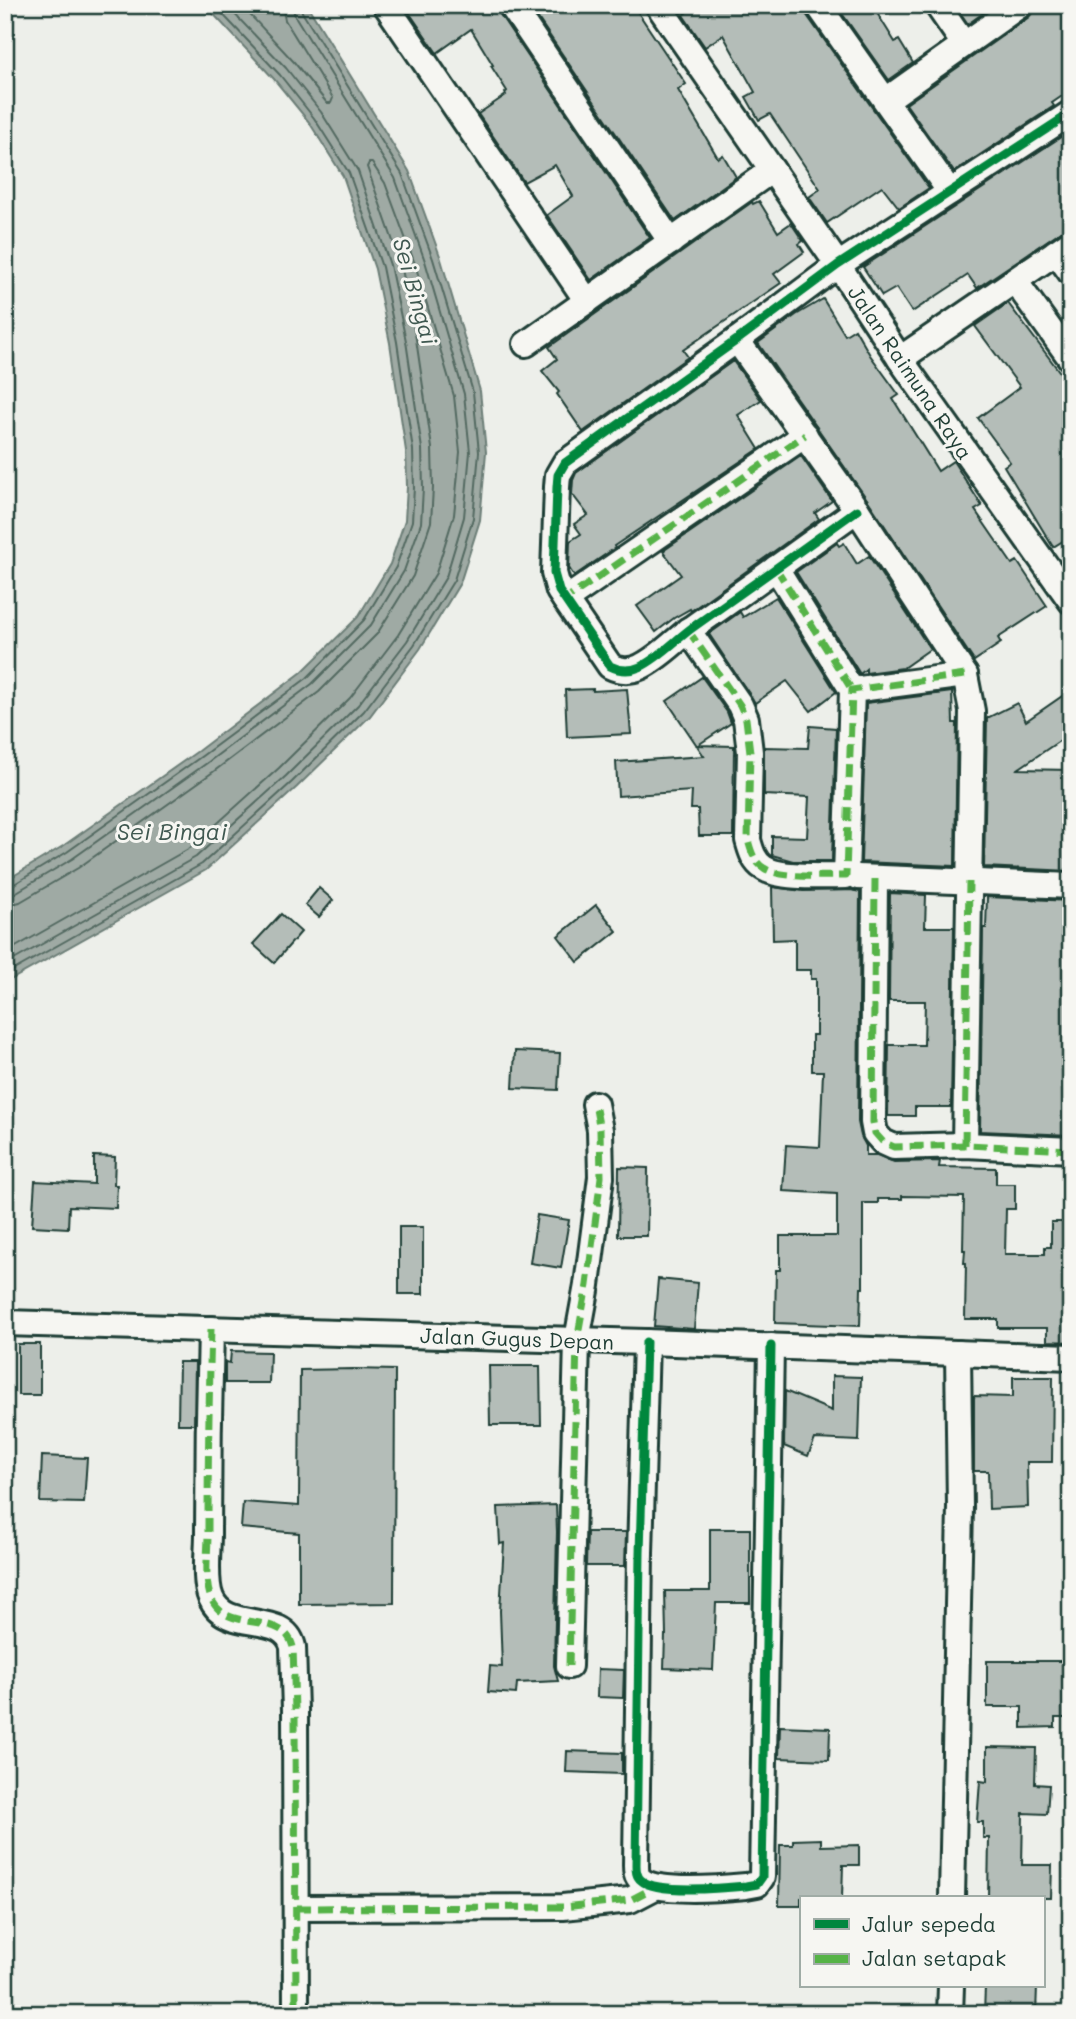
<svg xmlns="http://www.w3.org/2000/svg" width="1076" height="2019" font-family="Mali,sans-serif">
  <rect width="100%" height="100%" fill="#edefea"/>
  <filter id="ink" filterUnits="userSpaceOnUse"><feTurbulence type="fractalNoise" baseFrequency=".0143" numOctaves="2"/><feDisplacementMap in="SourceGraphic" scale="14" xChannelSelector="R" yChannelSelector="G"/><feConvolveMatrix kernelMatrix="1 2 1 2 8 2 1 2 1" color-interpolation-filters="sRGB"/></filter>
  <g filter="url(#ink)">
    <polygon fill="#9faaa4" stroke="#6c7e77" stroke-width="2" points="205,5 307,5 409,171 440,256 480,391 486,452 480,520 460,583 420,649 370,716 297,787 206,870 5,983 5,881 63,846 198,751 302,672 358,617 390,564 405,520 407,487 406,451 390,343 375,269 343,176 309,122 274,79"/>
    <g fill="none" stroke-linecap="round" stroke-linejoin="round">
      <g stroke="#526961" stroke-width="2">
        <polyline points="241,5 294,62 327,103 331,103 333,98 285,20 282,5"/>
        <polyline points="5,886 11,886 67,852 202,756 307,678 364,620 396,567 412,521 414,488 413,450 397,342 382,267 349,173 314,118 280,75 214,5"/>
        <polyline points="5,895 15,893 72,859 207,763 312,684 371,625 404,571 421,523 423,488 422,449 406,341 390,265 358,171 321,112 286,68 226,5"/>
        <polyline points="5,906 20,902 78,868 213,772 319,692 377,634 413,576 431,522 433,488 432,448 416,339 401,264 367,167 369,163 372,163 385,183 415,264 454,396 460,452 454,515 436,573 398,635 350,698 279,768 190,848 5,953"/>
        <polyline points="5,965 196,857 286,776 358,705 407,641 446,577 464,517 470,452 464,394 425,261 395,178 295,16 292,5"/>
        <polyline points="5,975 202,864 292,782 364,711 414,645 454,580 473,518 479,452 473,392 433,259 402,174 302,12 301,5"/>
      </g>
    </g>
    <g fill="#b4bdb8" stroke="#1f3d34" stroke-width="2">
      <polygon points="404,5 496,5 499,13 650,238 591,280 547,215 573,196 555,165 524,182 478,114 506,95 505,93 507,91 491,66 493,65 471,29 437,53"/>
      <polygon points="529,5 633,5 686,84 678,90 718,158 723,155 736,177 675,221"/>
      <polygon points="697,5 803,5 806,14 929,188 899,208 882,186 827,223 809,197 820,189 770,114 759,120 746,97 755,92 723,35 705,47 683,15"/>
      <polygon points="836,5 872,5 895,42 899,40 913,63 889,80"/>
      <polygon points="955,5 994,5 968,24"/>
      <polygon points="1035,5 1071,5 1071,90 1052,103 1054,106 954,172 906,104 1029,17 1033,12"/>
      <polygon points="1070,131 1071,227 1063,230 977,288 968,275 912,312 896,288 882,296 863,267"/>
      <polygon points="759,201 778,232 791,223 803,241 799,244 804,252 774,274 781,283 683,350 688,357 583,432 557,394 559,392 542,371 557,359 549,347 752,202 753,204"/>
      <polygon points="823,299 845,335 855,329 870,355 899,395 893,399 938,471 953,461 982,506 975,510 1012,564 1017,561 1047,606 998,638 1001,643 974,661 869,502 758,343 796,315"/>
      <polygon points="1008,303 1071,387 1071,536 1053,547 1004,466 1010,462 978,418 1020,387 975,326"/>
      <polygon points="733,361 761,400 738,415 759,449 614,546 615,548 574,576 569,568 570,541 581,534 574,524 588,515 572,494 573,480 576,473"/>
      <polygon points="801,456 832,501 815,513 819,519 691,611 690,609 674,618 656,632 637,606 681,575 663,551"/>
      <polygon points="837,543 839,546 844,543 857,564 869,556 930,649 903,668 866,673 866,669 860,674 796,572"/>
      <polygon points="776,597 836,692 811,711 787,681 755,703 709,634 740,612 743,617"/>
      <polygon points="702,677 727,712 731,723 698,745 734,746 733,836 699,836 698,809 691,809 692,791 618,796 616,762 704,756 667,701"/>
      <polygon points="593,689 593,691 627,689 631,734 567,737 565,690"/>
      <polygon points="1071,690 1071,733 1018,769 1071,770 1071,871 984,867 987,718 1017,703 1026,721"/>
      <polygon points="952,692 953,723 957,723 955,866 861,862 866,703"/>
      <polygon points="810,726 836,728 832,861 793,861 772,855 772,836 807,837 809,797 764,795 764,747 808,748"/>
      <polygon points="772,887 803,891 851,890 860,892 858,1122 861,1136 866,1146 866,1155 877,1155 894,1162 940,1161 939,1167 996,1168 996,1184 1015,1184 1015,1209 1006,1209 1005,1254 1045,1254 1045,1247 1051,1247 1051,1222 1070,1222 1071,1342 1047,1341 1047,1328 998,1328 998,1319 965,1319 966,1263 964,1263 965,1250 963,1250 964,1197 902,1196 902,1199 878,1199 878,1203 863,1203 863,1288 861,1288 860,1326 775,1323 776,1270 780,1270 780,1236 837,1236 837,1194 783,1191 786,1145 820,1147 823,1071 812,1071 812,1035 816,1035 816,979 811,979 811,970 795,970 795,939 773,940"/>
      <polygon points="319,888 333,900 319,917 305,905"/>
      <polygon points="890,893 926,895 925,927 954,927 951,1107 915,1107 915,1116 888,1116 889,1045 924,1045 925,1001 889,1001"/>
      <polygon points="987,897 1071,901 1071,1135 980,1131 983,928 986,928"/>
      <polygon points="596,905 617,931 578,962 558,936"/>
      <polygon points="281,914 301,932 274,963 253,944"/>
      <polygon points="515,1051 560,1053 558,1090 513,1088"/>
      <polygon points="94,1156 115,1157 114,1185 117,1185 116,1208 69,1206 68,1228 32,1226 35,1181 94,1184"/>
      <polygon points="619,1167 648,1168 647,1236 618,1236"/>
      <polygon points="537,1215 569,1220 561,1268 530,1263"/>
      <rect x="399" y="1227" width="24" height="67"/>
      <polygon points="658,1279 698,1283 694,1329 654,1326"/>
      <rect x="18" y="1344" width="22" height="51"/>
      <polygon points="231,1351 270,1352 269,1383 225,1383 225,1362 230,1363"/>
      <polygon points="179,1362 195,1362 194,1424 178,1424"/>
      <polygon points="489,1366 540,1366 541,1425 490,1425"/>
      <polygon points="354,1369 395,1370 394,1603 299,1604 299,1533 241,1528 243,1502 299,1506 300,1370"/>
      <polygon points="832,1376 861,1377 859,1441 815,1439 808,1456 784,1446 785,1391 832,1411"/>
      <polygon points="1013,1377 1053,1377 1052,1462 1027,1462 1028,1507 989,1509 988,1471 974,1471 974,1396 1013,1397"/>
      <polygon points="42,1456 87,1458 84,1503 40,1502"/>
      <polygon points="556,1505 557,1532 554,1666 558,1681 517,1683 516,1694 488,1692 490,1666 502,1667 500,1611 504,1543 500,1544 498,1507"/>
      <polygon points="710,1529 750,1529 750,1603 716,1603 713,1670 664,1668 665,1635 666,1635 665,1591 710,1591"/>
      <polygon points="587,1532 626,1532 625,1566 586,1566"/>
      <polygon points="987,1661 1071,1661 1071,1718 1055,1718 1055,1727 1022,1728 1022,1707 987,1707"/>
      <polygon points="598,1669 624,1670 623,1698 597,1697"/>
      <polygon points="780,1726 830,1728 829,1760 779,1758"/>
      <polygon points="987,1747 1036,1748 1035,1784 1049,1785 1047,1814 1023,1813 1022,1865 1052,1865 1051,1898 988,1898 989,1838 983,1838 983,1822 977,1822 980,1781 987,1782"/>
      <polygon points="567,1751 622,1753 622,1774 566,1772"/>
      <polygon points="821,1839 821,1846 859,1845 859,1865 843,1865 842,1898 801,1898 801,1906 779,1906 780,1845 793,1845 793,1840"/>
      <polygon points="985,1986 1037,1986 1036,2014 984,2014"/>
    </g>
    <g fill="none" stroke-linecap="round" stroke-linejoin="round">
      <g stroke="#1f3d34" stroke-width="30">
        <g id="minor">
          <polyline points="386,5 587,301"/>
          <polyline points="511,5 671,242"/>
          <polyline points="658,5 838,265 900,359 1071,601"/>
          <polyline points="818,5 950,192"/>
          <polyline points="937,5 964,44"/>
          <polyline points="886,100 1020,5"/>
          <polyline points="1056,252 1071,273"/>
          <polyline points="1015,281 1071,359"/>
          <polyline points="737,340 857,510 965,675 972,711 965,1145"/>
          <polyline points="526,344 772,170"/>
          <polyline points="900,359 1071,242"/>
          <path d="M857,510C803,549 750,587 696,625C677,638 661,657 640,667C629,672 620,671 610,666L559,591L554,573L557,487L558,475L565,463L737,340L838,265L1071,113"/>
          <polyline points="776,568 852,690"/>
          <polyline points="565,600 805,435"/>
          <path d="M688,630L740,705L746,719L750,752L748,840C751,851 754,862 764,868C780,879 826,876 846,876L852,690L965,675"/>
          <polyline points="858,877 1071,886"/>
          <polyline points="875,879 873,1122 875,1133 883,1142 894,1147 965,1145 1071,1150"/>
          <polyline points="5,1323 646,1342 1071,1357"/>
          <path d="M211,1329C209,1397 208,1466 208,1534C208,1552 204,1582 211,1598C226,1635 284,1609 293,1647L295,1710L296,2014"/>
          <path d="M646,1342L640,1553L636,1865C636,1870 636,1876 641,1880C655,1894 725,1888 746,1886L757,1884L762,1877L771,1346"/>
          <polyline points="569,1666 577,1340 587,1285 601,1177 600,1130 595,1104"/>
          <polyline points="952,1898 960,1507 958,1353"/>
          <polyline points="297,1908 563,1907 630,1900 655,1887"/>
          <polyline points="950,2014 951,1986"/>
        </g>
      </g>
      <use href="#minor" stroke="#f6f6f2" stroke-width="24"/>
      <g stroke="#55b346" stroke-width="7" stroke-dasharray="14 7" stroke-linecap="butt">
        <polyline points="776,568 852,690"/>
        <polyline points="568,604 565,600 805,435"/>
        <path d="M688,630L740,705L746,719L750,752L748,840C751,851 754,862 764,868C780,879 826,876 846,876L852,690L965,675"/>
        <polyline points="875,879 873,1122 875,1133 883,1142 894,1147 965,1145 1071,1150"/>
        <polyline points="965,1145 969,882"/>
        <path d="M211,1329C209,1397 208,1466 208,1534C208,1552 204,1582 211,1598C226,1635 284,1609 293,1647L295,1710L296,2014"/>
        <polyline points="569,1666 577,1340 587,1285 601,1177 600,1130 595,1104"/>
        <polyline points="297,1908 563,1907 630,1900 655,1887"/>
      </g>
      <g stroke="#f6f6f2" stroke-width="13">
        <g id="cycleway">
          <path d="M857,510C803,549 750,587 696,625C677,638 661,657 640,667C629,672 620,671 610,666L559,591L554,573L557,487L558,475L565,463L737,340L838,265L1071,113"/>
          <path d="M646,1342L640,1553L636,1865C636,1870 636,1876 641,1880C655,1894 725,1888 746,1886L757,1884L762,1877L771,1346"/>
        </g>
      </g>
      <use href="#cycleway" stroke="#00873e" stroke-width="9"/>
    </g>
  </g>
  <g text-anchor="middle" dominant-baseline="central" stroke-width="6" stroke-linejoin="round" paint-order="stroke">
    <g font-size="21" fill="#1f3d34" stroke="#f6f6f2">
      <text transform="translate(911 372) rotate(56)">Jalan Raimuna Raya</text>
      <text transform="translate(517 1338) rotate(2)">Jalan Gugus Depan</text>
    </g>
    <g font-size="23" font-style="italic" fill="#3f5850" stroke="#f6f6f2">
      <text transform="translate(416 291) rotate(74)">Sei Bingai</text>
      <text x="172" y="831">Sei Bingai</text>
    </g>
  </g>
  <rect width="1076" height="2019" fill="none" stroke="#f6f6f2" stroke-width="28"/>
  <rect x="14" y="14" width="1048" height="1991" fill="none" stroke="#1f3d34" stroke-width="2.5" filter="url(#ink)"/>
  <rect x="800" y="1896" width="245" height="91" fill="#f6f6f2" stroke="#a0aca6" stroke-width="2"/>
  <rect x="814" y="1919" width="35" height="10" fill="#00873e" stroke="#a0aca6" stroke-width="2"/>
  <text x="862" y="1932" font-size="21" fill="#1f3d34">Jalur sepeda</text>
  <rect x="814" y="1954" width="35" height="10" fill="#55b346" stroke="#a0aca6" stroke-width="2"/>
  <text x="862" y="1966" font-size="21" fill="#1f3d34">Jalan setapak</text>
</svg>
